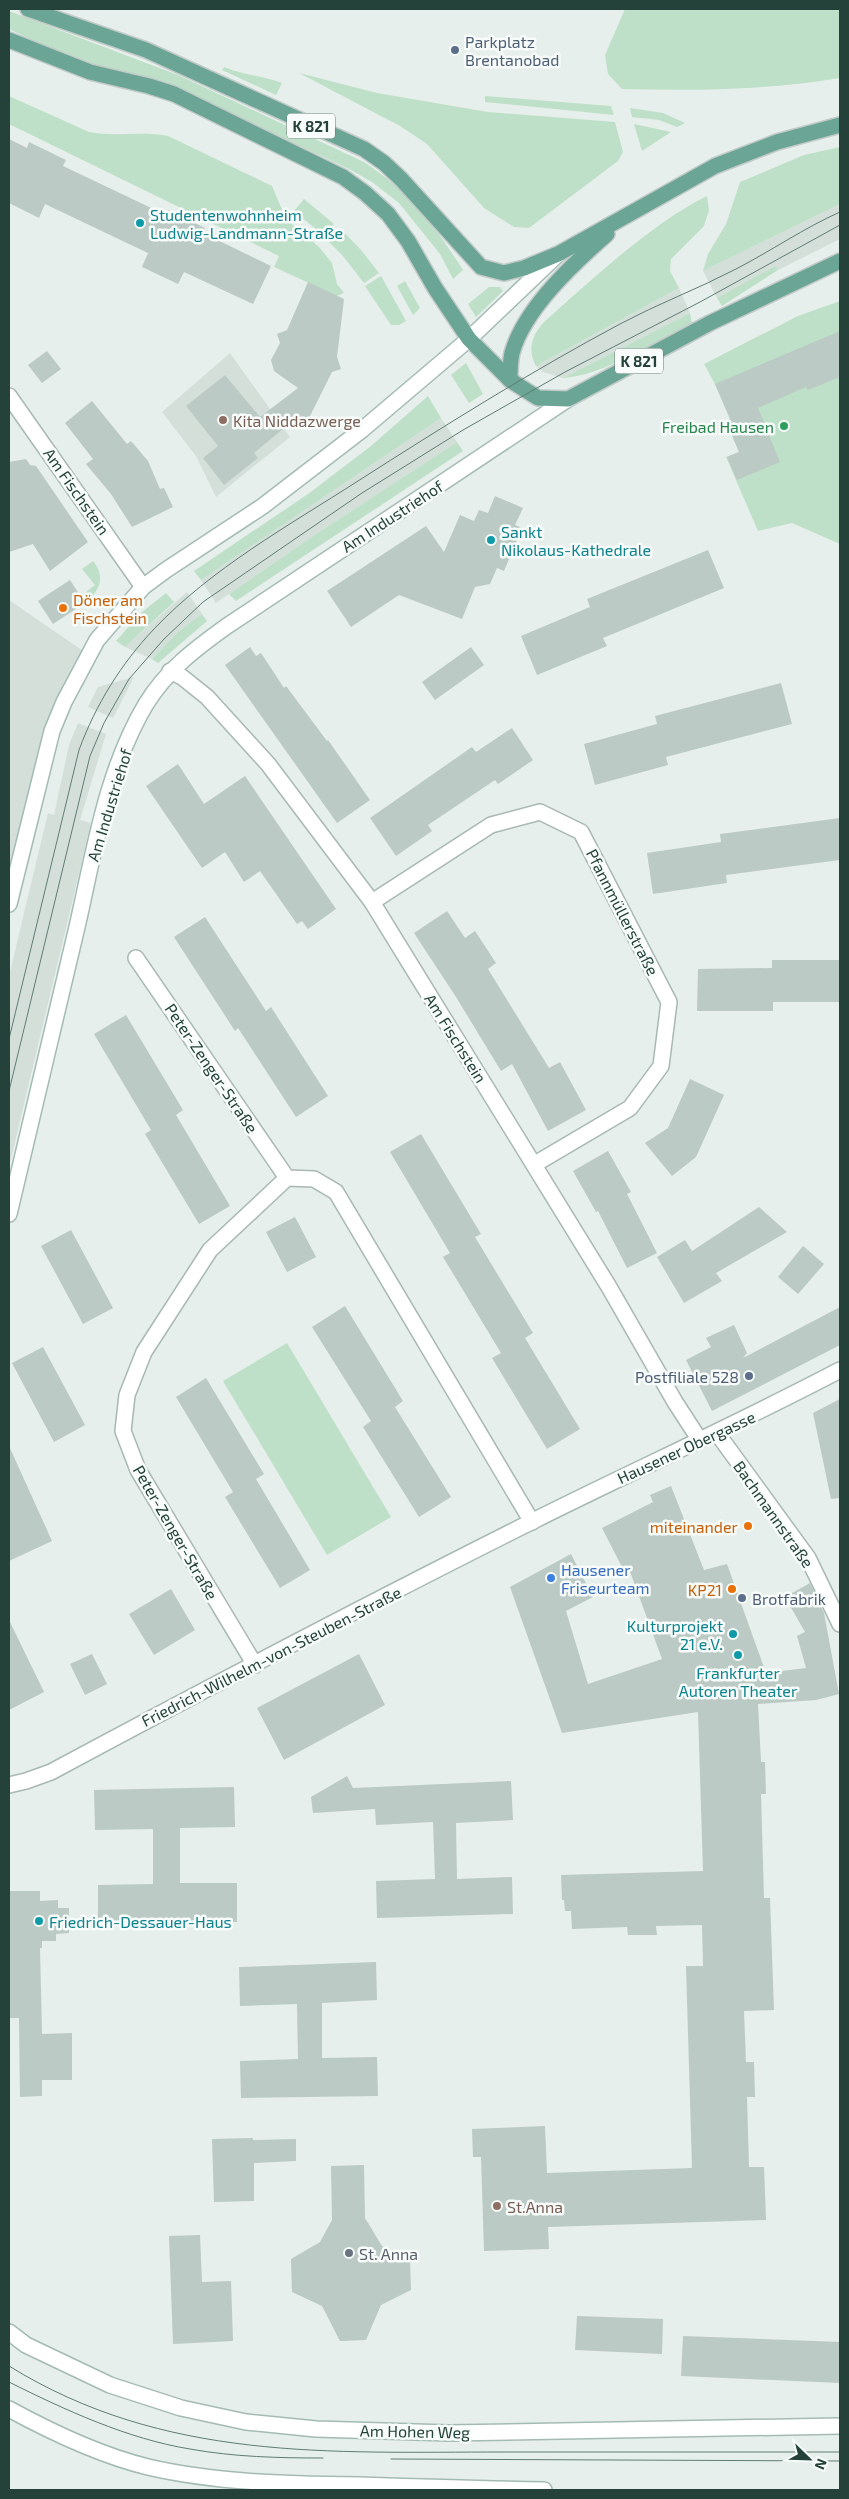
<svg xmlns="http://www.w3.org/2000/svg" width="849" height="2499" font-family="'Exo 2',sans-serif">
  <rect width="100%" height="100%" fill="#e6efeb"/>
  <g fill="#d4dfda">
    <polygon points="840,204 840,239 778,270 774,267 717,298 703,271"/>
    <polygon points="679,288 690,313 563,378 543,372 536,366"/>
    <polygon points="230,353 290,437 216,497 196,456 162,412"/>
    <polygon points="441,418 457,442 310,538 216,603 201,580"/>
    <polygon points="187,592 202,614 179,631 152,659 125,647"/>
    <polygon points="9,600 89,655 52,731 9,904"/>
    <polygon points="134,677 113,718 88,707 98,687"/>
    <polygon points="78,723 106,734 80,820 91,823 9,1167 9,976 48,813 54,815 69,745"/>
  </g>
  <g fill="#bfe0c8">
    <path d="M625,9H840V78C768,90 695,91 622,89L608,74L605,55Z"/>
    <path d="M9,11L178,75L364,162C413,195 432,222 463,270L453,279L440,254L399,203L372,182L349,169L217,107L111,74L61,54L9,29Z"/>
    <path d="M224,67C243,75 263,76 282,83L276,95L222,70Z"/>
    <polygon points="299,73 377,93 488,112 615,122 623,152 618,161 529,228 514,227 484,208 427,144 400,126"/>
    <path d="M9,96L89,132C115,137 142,131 168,136L272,186L286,219L319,247L332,263L337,284L344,293L337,296L274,267L279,256L9,124Z"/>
    <polygon points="485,96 611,106 614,115 485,102"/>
    <polygon points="630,108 663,113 685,123 677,127 659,120 632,117"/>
    <polygon points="634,124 671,132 642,151"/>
    <polygon points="840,147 840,204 703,271 708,254 726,224 740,182 804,155"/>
    <path d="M707,196L709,210L704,226L671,259L670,271L679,288L536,366C527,350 532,335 544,322C590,281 652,223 707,196Z"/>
    <polygon points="304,199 334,224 322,234 294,211"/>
    <polygon points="341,229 361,250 379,273 364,283 343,256 329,242"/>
    <polygon points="775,266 778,270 722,306 717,298"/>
    <polygon points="381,276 406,321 399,325 391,325 365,286"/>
    <polygon points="405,281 420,308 413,315 397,286"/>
    <polygon points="489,287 500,287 503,291 476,317 468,304"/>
    <polygon points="840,301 840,544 792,523 758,531 726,457 739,452 726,421 730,419 715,384 704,364 798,316"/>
    <path d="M690,313L692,323C653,342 606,375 563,378Z"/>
    <polygon points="466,363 483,394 469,403 451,375"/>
    <polygon points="428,396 441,418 201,580 194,571 308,494 371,446"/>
    <polygon points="457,442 463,451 236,601 229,594 310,538"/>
    <path d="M93,561C106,577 100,591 85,603L81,596L95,585L82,569Z"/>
    <polygon points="166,593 174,602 125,647 116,641 142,612"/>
    <polygon points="202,614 207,621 158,663 152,659 179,631"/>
    <polygon points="287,1343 391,1517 327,1555 223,1381"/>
  </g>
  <g fill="#bbcac4">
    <polygon points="9,139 27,148 29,142 66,160 63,166 166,215 168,210 205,228 203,233 271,266 253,304 184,272 178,284 142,267 148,253 45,204 39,218 9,203"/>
    <polygon points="308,282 344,299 337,357 341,369 332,372 307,422 303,417 284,428 254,453 258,458 224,485 203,458 218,446 186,406 225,375 260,417 298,388 274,371 271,360 280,343 277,334 287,330"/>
    <polygon points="840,331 840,377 808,390 806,387 758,408 780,462 737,480 727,457 739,452 726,421 730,419 715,384"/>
    <polygon points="47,351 61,369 42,383 28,365"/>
    <polygon points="92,401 127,444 131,441 148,461 160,489 164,488 173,507 132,527 111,494 86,464 93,459 65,423"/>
    <polygon points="26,459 30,465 36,466 88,542 50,571 33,544 9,552 9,462"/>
    <polygon points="495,496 523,508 515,525 522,528 504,571 497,568 490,584 475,587 462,619 399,595 351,627 327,591 426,526 444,552 460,515 474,521 479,510 488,513"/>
    <polygon points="708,550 724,588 603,638 607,646 537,675 521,636 590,607 587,599"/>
    <polygon points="70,580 85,603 53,624 38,601"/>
    <polygon points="250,647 256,656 261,653 284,688 286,686 327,741 328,740 370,800 337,823 225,665"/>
    <polygon points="471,647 484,665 435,700 422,682"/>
    <polygon points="781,683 792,724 666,757 668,765 595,785 584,744 657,724 655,716"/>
    <polygon points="512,728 533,760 498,784 495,780 428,825 432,831 396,856 370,818 472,747 476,752"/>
    <polygon points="178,764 204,804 245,776 336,909 308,929 302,921 297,924 260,871 244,882 225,852 202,868 146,786"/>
    <polygon points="840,818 840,860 726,875 727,883 653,894 647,853 721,842 720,834"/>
    <polygon points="447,911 465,938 475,931 496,963 488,969 549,1068 560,1062 586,1110 548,1131 512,1064 501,1071 456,997 414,933"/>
    <polygon points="205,917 266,1011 271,1007 328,1096 296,1117 238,1028 235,1031 174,937"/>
    <polygon points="772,960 840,960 840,1002 773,1002 773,1011 697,1011 698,969 772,968"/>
    <polygon points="126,1015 183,1110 176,1115 230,1206 199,1224 145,1134 151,1130 94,1034"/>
    <polygon points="690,1079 724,1095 696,1157 672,1176 645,1143 668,1128"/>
    <polygon points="421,1134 481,1234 475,1237 533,1333 525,1338 580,1429 547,1449 492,1358 501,1353 443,1257 450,1253 390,1152"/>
    <polygon points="608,1151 631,1192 627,1194 657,1253 627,1268 598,1211 596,1212 573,1171"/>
    <polygon points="759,1207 787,1232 716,1273 722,1281 684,1303 657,1257 685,1240 692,1251"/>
    <polygon points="295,1217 316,1257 287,1272 266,1232"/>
    <polygon points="71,1230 113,1308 83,1324 41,1246"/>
    <polygon points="803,1246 824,1264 798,1294 778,1277"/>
    <polygon points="345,1306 403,1401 395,1407 451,1497 419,1517 363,1427 371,1421 312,1327"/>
    <polygon points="840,1307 840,1345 712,1411 686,1360 711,1347 706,1338 734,1325 747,1353 743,1358"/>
    <polygon points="43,1347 85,1425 54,1442 12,1363"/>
    <polygon points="206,1378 264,1474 256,1479 310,1570 280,1588 225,1497 233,1492 176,1397"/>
    <polygon points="840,1399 840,1498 831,1499 813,1413"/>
    <polygon points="9,1446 52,1541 9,1561"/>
    <polygon points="671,1486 704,1570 727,1564 766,1673 806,1668 797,1636 805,1632 785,1597 810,1583 824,1613 839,1694 816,1700 758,1704 761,1762 765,1762 766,1794 761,1794 764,1898 770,1898 774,2010 744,2011 746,2062 754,2062 755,2097 747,2097 749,2167 764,2167 766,2220 548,2227 549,2249 484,2251 481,2157 473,2157 472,2129 545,2126 547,2173 692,2168 686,1966 703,1966 702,1925 656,1926 657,1935 628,1935 627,1927 572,1929 571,1911 565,1911 564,1900 562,1900 561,1875 703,1871 698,1712 562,1733 510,1587 571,1554 593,1597 566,1611 588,1684 662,1659 628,1566 623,1569 602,1528 653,1502 650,1495"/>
    <polygon points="171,1589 195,1630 154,1655 129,1614"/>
    <polygon points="9,1620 44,1692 9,1710"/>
    <polygon points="92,1654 107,1684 85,1695 70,1664"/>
    <polygon points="359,1654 385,1705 284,1760 257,1708"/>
    <polygon points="347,1776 353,1788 511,1781 513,1820 456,1823 457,1879 512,1877 513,1914 377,1918 376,1881 435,1879 433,1822 376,1825 375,1809 313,1813 311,1797"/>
    <polygon points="234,1787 235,1827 180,1828 180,1883 237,1883 237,1922 98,1923 98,1885 153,1884 153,1829 95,1830 94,1790"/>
    <polygon points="9,1891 40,1891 40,1901 58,1900 58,1908 69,1908 69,1933 56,1934 56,1941 42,1941 42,1948 40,1948 42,2034 72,2033 72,2080 42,2080 42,2096 20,2097 19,2018 9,2018"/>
    <polygon points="376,1962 377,2000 322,2003 322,2058 377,2057 378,2096 241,2098 240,2061 298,2059 297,2004 240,2006 239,1967"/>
    <polygon points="253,2138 253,2140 296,2139 296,2161 254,2163 254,2201 214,2202 212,2139"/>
    <polygon points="364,2165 365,2218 382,2246 410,2259 411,2290 381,2305 366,2340 340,2341 322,2306 292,2292 291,2259 320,2242 332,2220 331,2166"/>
    <polygon points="200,2235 202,2282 231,2281 233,2341 173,2344 169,2236"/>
    <polygon points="577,2316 663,2319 662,2354 575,2350"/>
    <polygon points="683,2336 840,2342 840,2383 681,2376"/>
  </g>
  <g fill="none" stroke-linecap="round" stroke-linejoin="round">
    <g stroke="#a8b8b2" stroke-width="18">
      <g id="street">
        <polyline points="9,396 143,587"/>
        <polyline points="170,671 182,677 207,697 268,764 372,902 609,1287 675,1402 699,1439"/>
        <polyline points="372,902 491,825 540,812 581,832 669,1002 661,1066 630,1108 535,1164"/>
        <polyline points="136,958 287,1178 314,1179 336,1192 532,1522"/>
        <polyline points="717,1433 808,1558 840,1624"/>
        <polyline points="255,1665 138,1470 123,1431 127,1395 144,1352 210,1250 287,1178"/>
        <path d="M9,1785L26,1781L51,1772C211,1686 371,1602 533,1521C635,1470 739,1423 840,1370"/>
      </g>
    </g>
    <g stroke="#a4bbb3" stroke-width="18">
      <g id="secondary">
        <polyline points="9,904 52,731 64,702 97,640 143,587 166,570 263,506 363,429 469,339 557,255"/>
        <path d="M9,1214C31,1119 54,1023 77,927C94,853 106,771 146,704C167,670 195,649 227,626L568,399"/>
        <polyline points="9,2332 26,2345 110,2385 181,2408 246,2422 316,2429 449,2433 840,2426"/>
        <path d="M9,2409C53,2433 99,2455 148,2467C217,2483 288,2484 359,2485C420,2487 482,2489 544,2490"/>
      </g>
    </g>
    <g stroke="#c2cac8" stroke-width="18">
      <g id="primary">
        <polyline points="28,9 146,50 364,149 384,163 401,179 481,267 504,273 524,268 558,254 715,166 777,142 840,125"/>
        <polyline points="9,40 90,72 149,86 174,94 343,177 365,193 388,214 408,241 435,288 469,339 510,380 538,398 568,399 710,323 840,261"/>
        <path d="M510,380C510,371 510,361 512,353C524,309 574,263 607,234"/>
      </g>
    </g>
    <use href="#street" stroke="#fff" stroke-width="15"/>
    <use href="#secondary" stroke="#fff" stroke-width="15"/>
    <use href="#primary" stroke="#6aa596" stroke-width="15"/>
    <g stroke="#5f7d75" stroke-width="1">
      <path d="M9,1039L79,750C96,704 121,664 154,629C212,568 288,526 358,481C444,426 530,372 620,324C657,304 698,289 736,269C771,251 804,228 840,212"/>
      <polyline points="9,1091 90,756 104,723 129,679 164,639 203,602 362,493 463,430 565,372 700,302 840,225"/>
      <path d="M9,2366C164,2462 330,2452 504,2452C616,2452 728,2452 840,2452"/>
      <path d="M9,2382C65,2410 128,2439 190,2449C234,2457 279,2458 323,2458"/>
      <polyline points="391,2459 840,2461"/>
    </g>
  </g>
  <g fill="#5c6f8a" stroke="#f7fbf9" stroke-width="2">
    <circle cx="455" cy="50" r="5"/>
    <circle cx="749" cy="1376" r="5"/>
    <circle cx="742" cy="1598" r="5"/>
  </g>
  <g fill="#0f9aa8" stroke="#f7fbf9" stroke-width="2">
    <circle cx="140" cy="223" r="5"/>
    <circle cx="491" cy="540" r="5"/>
    <circle cx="733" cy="1634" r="5"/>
    <circle cx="738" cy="1655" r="5"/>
    <circle cx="39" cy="1921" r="5"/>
  </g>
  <g fill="#8d6e63" stroke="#f7fbf9" stroke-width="2">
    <circle cx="223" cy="420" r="5"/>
    <circle cx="497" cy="2206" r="5"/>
  </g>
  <circle fill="#2e9e5b" stroke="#f7fbf9" stroke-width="2" cx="784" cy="426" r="5"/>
  <g fill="#e8710a" stroke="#f7fbf9" stroke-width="2">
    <circle cx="63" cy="608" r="5"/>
    <circle cx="748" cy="1526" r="5"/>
    <circle cx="732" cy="1589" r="5"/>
  </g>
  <circle fill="#3f7fe0" stroke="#f7fbf9" stroke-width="2" cx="551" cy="1578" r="5"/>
  <circle fill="#6b7280" stroke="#f7fbf9" stroke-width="2" cx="349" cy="2253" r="5"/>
  <g text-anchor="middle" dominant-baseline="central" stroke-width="5" stroke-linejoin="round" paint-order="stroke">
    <g fill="#f7fbf9" stroke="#637a73" stroke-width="1">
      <rect x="287" y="113.5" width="48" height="25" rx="4"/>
      <rect x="615" y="348.5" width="48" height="25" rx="4"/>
    </g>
    <g font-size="15" font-weight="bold" fill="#24423a">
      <text x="311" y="126">K 821</text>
      <text x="639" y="361">K 821</text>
    </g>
    <g font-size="16" fill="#4e5e75" stroke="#f7fbf9" text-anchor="start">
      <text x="465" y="41">Parkplatz<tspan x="465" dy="18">Brentanobad</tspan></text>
      <text x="739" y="1376" text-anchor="end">Postfiliale 528</text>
      <text x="752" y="1598">Brotfabrik</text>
    </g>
    <g font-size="16" fill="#0d838f" stroke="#f7fbf9" text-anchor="start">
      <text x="150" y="214">Studentenwohnheim<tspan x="150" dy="18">Ludwig-Landmann-Straße</tspan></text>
      <text x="501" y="531">Sankt<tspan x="501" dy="18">Nikolaus-Kathedrale</tspan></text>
      <text x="723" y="1625" text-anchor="end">Kulturprojekt<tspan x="723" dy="18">21 e.V.</tspan></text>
      <text x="738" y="1672" text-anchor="middle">Frankfurter<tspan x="738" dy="18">Autoren Theater</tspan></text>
      <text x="49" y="1921">Friedrich-Dessauer-Haus</text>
    </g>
    <g font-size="16" fill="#785e54" stroke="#f7fbf9" text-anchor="start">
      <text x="233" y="420">Kita Niddazwerge</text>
      <text x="507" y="2206">St.Anna</text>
    </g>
    <g font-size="16" fill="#27864d" stroke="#f7fbf9" text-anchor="end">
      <text x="774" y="426">Freibad Hausen</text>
    </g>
    <g font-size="16" fill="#24423a" stroke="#f7fbf9">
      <text transform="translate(77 491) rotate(55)">Am Fischstein</text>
      <text transform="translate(392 516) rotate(-33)">Am Industriehof</text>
      <text transform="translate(109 805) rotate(-73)">Am Industriehof</text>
      <text transform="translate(623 912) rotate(63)">Pfannmüllerstraße</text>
      <text transform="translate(456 1038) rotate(58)">Am Fischstein</text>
      <text transform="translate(212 1068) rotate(56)">Peter-Zenger-Straße</text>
      <text transform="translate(686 1447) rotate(-25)">Hausener Obergasse</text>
      <text transform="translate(774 1514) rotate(55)">Bachmannstraße</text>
      <text transform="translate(176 1532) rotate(60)">Peter-Zenger-Straße</text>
      <text transform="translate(271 1656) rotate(-27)">Friedrich-Wilhelm-von-Steuben-Straße</text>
      <text transform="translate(415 2431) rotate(1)">Am Hohen Weg</text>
    </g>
    <g font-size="16" fill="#c56008" stroke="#f7fbf9" text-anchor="end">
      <text x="73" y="599" text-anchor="start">Döner am<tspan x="73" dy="18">Fischstein</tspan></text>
      <text x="738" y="1526">miteinander</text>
      <text x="722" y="1589">KP21</text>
    </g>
    <g font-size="16" fill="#366cbe" stroke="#f7fbf9" text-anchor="start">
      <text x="561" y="1569">Hausener<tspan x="561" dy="18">Friseurteam</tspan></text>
    </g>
    <g font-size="16" fill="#5b616d" stroke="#f7fbf9" text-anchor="start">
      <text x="359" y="2253">St. Anna</text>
    </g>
  </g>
  <rect width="849" height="2499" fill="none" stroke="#24423a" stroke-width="20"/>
  <g transform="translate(809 2459) rotate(113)" stroke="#f7fbf9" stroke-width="4" paint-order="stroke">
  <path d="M0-4L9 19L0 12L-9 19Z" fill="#24423a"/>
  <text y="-8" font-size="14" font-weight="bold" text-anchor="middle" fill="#24423a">N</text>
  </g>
</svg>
